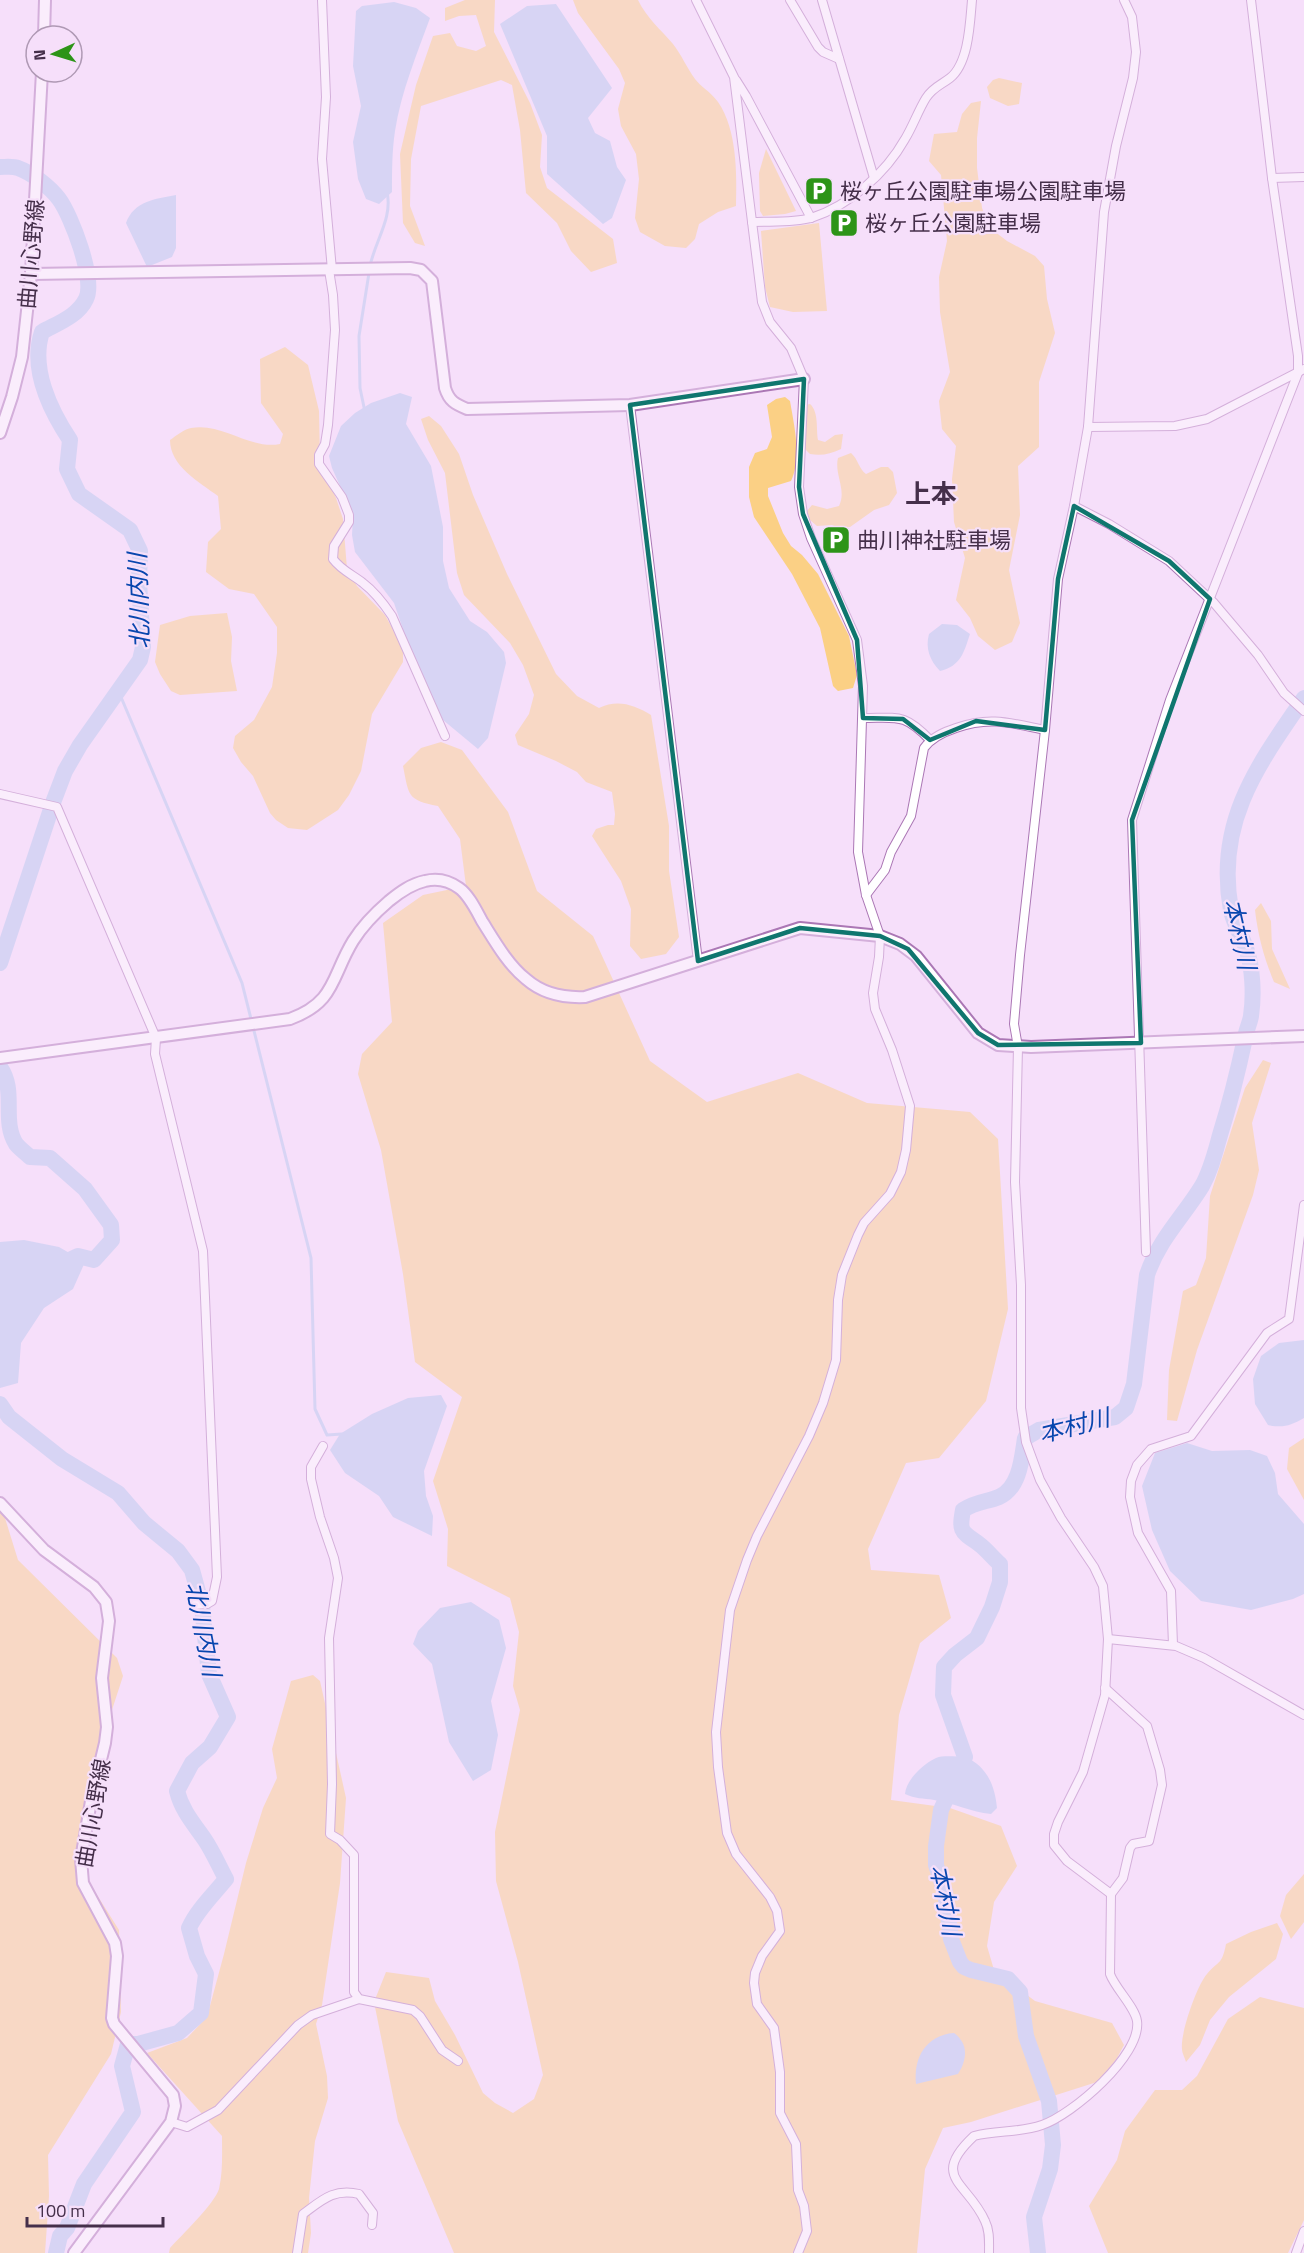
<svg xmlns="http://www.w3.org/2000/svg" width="1304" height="2253" font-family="'Titillium Web','Noto Sans JP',sans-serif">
  <rect width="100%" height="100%" fill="#f6dffa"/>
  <g fill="#fbd085">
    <polygon points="465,0 495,0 494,32 530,103 542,135 540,167 547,188 613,239 617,263 591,272 571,251 557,223 526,193 520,130 512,85 501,80 421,106 411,159 410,206 425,246 415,243 403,223 400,154 416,85 433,36 450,33 457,46 476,51 486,46 476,15 459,16 445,21 445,8"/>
    <path d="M573,0H638C646,17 661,30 673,44C681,54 687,68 695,79C701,87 710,91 718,102C737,129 737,174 736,206L718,212L699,224L695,239L686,248L665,246L640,232L635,218L639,179L636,154L621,126L618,109L625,83L619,69L578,13Z"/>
    <polygon points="999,78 1022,83 1019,104 1008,106 990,98 987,87 993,80"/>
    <polygon points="981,101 977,138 977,168 982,208 990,228 1007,241 1035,256 1044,266 1047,299 1055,333 1039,382 1039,447 1018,466 1020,515 1009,570 1020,623 1012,642 995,650 978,636 970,618 956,600 965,558 954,522 952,479 956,446 942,429 939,401 950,372 940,312 939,277 947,241 941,175 929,161 934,134 957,132 962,114 971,103"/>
    <polygon points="766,149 796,211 785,214 763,216 760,211 759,173"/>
    <polygon points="819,223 827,311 793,312 770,307 765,287 761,231"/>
    <path d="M285,347L308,365L319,411L320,461L336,498L343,519L347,569L357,586L385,615L403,648V662L372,714L361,771L349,795L338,810L307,830L288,828L276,820L270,813L253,776L241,762L233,748L235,736L254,720L272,687L277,653V627L254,594L229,589L206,572L208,542L221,529L218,496C199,482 170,466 170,440C176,436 184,429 191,428C222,422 250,450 280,444L283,434L261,403L260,359Z"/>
    <path d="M785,397L790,401C794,425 802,458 791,481L768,488V496L783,533L791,546L802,555L818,574L849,636L857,675L853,688L838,691L833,686L820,628L792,574L754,517L749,497V467L755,453L767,449L772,437L767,405L776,399Z"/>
    <path d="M810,404C819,412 816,429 818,440L825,442L835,435L843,434L841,449C830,454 822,456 810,454L804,448L805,405Z"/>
    <path d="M429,416L441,426L459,454L473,495L507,574L556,674L577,696L599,708C618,699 634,705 651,715L669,826V871L679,937L666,954L641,959L630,946L631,909L621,881L592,836L596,829L608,825H614L615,814L612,792L586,782L577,772L556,761L518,745L515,735L529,714L534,695L523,665L510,643L464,595L457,573L445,473L428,440L421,419Z"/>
    <path d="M851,453C858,459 859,469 866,474L881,467H888L893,472L897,493L889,505L874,510L850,527L839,528L832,525L817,526L810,520L807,511L812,505L827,509L839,506C847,490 834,474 838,458Z"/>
    <polygon points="227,613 232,637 231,661 237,691 180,695 171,691 160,674 155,662 160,625 190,616"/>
    <path d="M441,742L462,750L508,812L537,891L593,936L650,1061L707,1102L798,1073L867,1103L970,1112L998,1139L1008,1309L986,1401L939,1458L906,1463L868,1549L871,1570L939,1575L951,1618L920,1643L899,1715L891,1800L950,1808L1001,1826L1017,1866L994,1902L987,1946L994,1970L1035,2001L1112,2023L1124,2045L1116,2060L1097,2082L971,2122L943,2128L925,2169L917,2253H454L398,2121L374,2002L386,1972L429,1978L435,2001L455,2035L483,2093L495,2103L513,2113L534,2099L543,2075L518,1962L496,1881L495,1832L520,1710L513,1686L519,1632L510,1598L447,1566L448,1529L433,1481L462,1397L415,1362L403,1274L381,1150L358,1074L362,1054L392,1022L383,923L423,895L466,886L460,839L438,806C407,800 409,796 403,766L421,748Z"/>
    <path d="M1261,903L1271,921L1272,949L1290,989L1274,982C1264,958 1258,936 1255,910Z"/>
    <polygon points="1263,1060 1271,1063 1252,1123 1259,1170 1253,1195 1197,1350 1177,1421 1167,1420 1169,1370 1183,1291 1196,1285 1206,1258 1210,1196 1245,1088"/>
    <polygon points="1304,1438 1304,1500 1287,1469 1289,1448"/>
    <polygon points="0,1502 18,1560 117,1658 123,1676 87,1787 75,1860 119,1930 121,2012 111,2054 48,2155 49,2196 45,2253 0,2253"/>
    <path d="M313,1675L320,1681L346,1798L340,1883L322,2005L316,2024L327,2076L328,2098L315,2141L309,2198L311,2233L308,2253H169L170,2248C181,2236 215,2203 219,2189C223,2172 222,2153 222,2136L147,2053L187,2038L207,2017L224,1954L246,1863L263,1808L277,1778L272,1749L291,1681Z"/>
    <polygon points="1304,1874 1304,1922 1291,1939 1280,1916 1286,1895"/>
    <path d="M1277,1923L1283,1934L1276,1959L1229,1997L1210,2020L1200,2045L1186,2062C1185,2058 1182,2053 1182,2049C1180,2034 1197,1985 1207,1974C1219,1960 1222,1965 1226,1944L1251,1932Z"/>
    <polygon points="1260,1997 1304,2008 1304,2220 1288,2253 1108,2253 1089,2206 1117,2160 1125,2131 1155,2090 1182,2090 1197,2076 1228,2019"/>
  </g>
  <g fill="#b2c8ee">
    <path d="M394,2L416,8L430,18C417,54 401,92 395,131C392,151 392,171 392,192L379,204L366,199L358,179L353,142L361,106L353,66L356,11L362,6Z"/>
    <polygon points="556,4 612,88 588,118 595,133 610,141 617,167 626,180 612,218 603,224 547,174 547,136 500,24 527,6"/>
    <path d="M176,195V248L172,257L147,267L126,223C134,201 155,199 176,195Z"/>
    <polygon points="400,393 412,397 406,424 431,466 443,527 443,561 449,588 470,621 487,632 504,652 506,663 488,738 478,749 443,720 411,653 394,603 355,552 352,535 353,515 332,468 329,456 341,426 355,413 371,403"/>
    <path d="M942,624L957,625L970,634C964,652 961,666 940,671C930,661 925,648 929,634Z"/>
    <polygon points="24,1240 59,1247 85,1262 73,1289 44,1308 21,1343 18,1383 0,1388 0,1242"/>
    <path d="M1304,1340V1418C1290,1426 1283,1428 1268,1425L1255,1404L1253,1379L1261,1356L1279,1343Z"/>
    <polygon points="441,1395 447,1406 424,1471 426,1496 433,1516 432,1536 393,1517 379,1496 345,1473 330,1450 340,1434 372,1414 408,1398"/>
    <polygon points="1187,1443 1212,1451 1250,1450 1267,1456 1275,1473 1278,1494 1304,1524 1304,1594 1293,1599 1251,1610 1201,1601 1170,1571 1152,1530 1142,1486 1155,1453"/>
    <polygon points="471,1602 499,1620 506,1648 491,1701 498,1735 491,1770 473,1781 449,1742 432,1664 413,1644 418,1631 440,1608"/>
    <path d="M965,1757C987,1766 995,1786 997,1808L991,1814C971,1812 954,1803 934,1800C923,1798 915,1799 905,1794C906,1780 923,1764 936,1758C944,1755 957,1757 965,1757Z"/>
    <path d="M954,2033C969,2044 967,2060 958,2074L916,2084C913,2058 926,2035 954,2033Z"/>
  </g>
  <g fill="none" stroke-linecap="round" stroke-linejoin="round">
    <g stroke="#b2c8ee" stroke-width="3">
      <path d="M370,266C375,241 393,218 387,192"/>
      <polyline points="365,412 360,388 359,336 369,273"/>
      <polyline points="118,690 242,983 311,1258 315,1409 327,1435 342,1434"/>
    </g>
    <g stroke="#b2c8ee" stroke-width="16">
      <path d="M0,167C6,167 13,166 18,168C32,173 50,187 59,199C71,215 96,280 86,299C78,316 58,323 42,332C30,368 50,410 70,440L67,469L79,494L130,530L140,551L139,582L143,647L140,660L80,745L65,771L54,800L0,963"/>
      <path d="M0,1067C17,1091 1,1120 16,1144C20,1149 26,1153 30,1157L50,1158L85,1189L111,1225L112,1240L94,1260L78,1256L57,1266"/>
      <path d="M0,1404L9,1417L62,1459L118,1493L144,1523L178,1551L192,1570L202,1606L209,1674L228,1717L210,1747L192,1763L177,1791C182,1811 194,1824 205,1840C213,1852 219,1866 226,1879C213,1895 197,1910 189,1928L197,1956L206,1974L201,2013L178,2033L138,2044H128L122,2066L133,2112L84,2184L67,2228L60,2236L56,2253"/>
      <path d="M1038,2253L1034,2217L1050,2169L1053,2145L1049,2101L1026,2036L1020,1992L1008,1979L971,1970L964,1967L960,1962L951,1939L945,1892L936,1865V1846L941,1810L965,1757L943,1695L944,1667L955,1655L977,1638L992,1607L1000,1582V1564C993,1558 986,1549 979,1544C961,1531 959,1532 963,1510C977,1501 987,1502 999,1497C1020,1488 1022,1457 1025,1438L1039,1430L1115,1417L1126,1408L1134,1384L1147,1275C1159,1239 1183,1217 1202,1186C1211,1170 1215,1153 1220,1135C1230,1103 1238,1071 1245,1038C1246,1030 1250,1023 1251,1016C1254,996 1253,967 1246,948C1242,936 1233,923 1231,910C1215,823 1257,766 1304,698"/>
    </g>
    <g stroke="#ab77b5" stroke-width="10">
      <g id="street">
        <polyline points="322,0 326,97 322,159 332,270"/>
        <polyline points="696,0 734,77 762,302 770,322 791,348 804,379 799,487 803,514 811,538 857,640 863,686 858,852 866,895 880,936 879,957 873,993 875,1009 892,1050 910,1106 906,1150 901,1172 890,1194 864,1223 858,1235 842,1275 838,1300 836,1360 823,1403 809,1436 757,1536 747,1560 730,1610 716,1732 718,1767 727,1833 736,1854 770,1897 777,1911 780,1931 762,1956 755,1973 754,1983 757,2004 774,2028 780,2072 780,2113 796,2144 798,2190 804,2206 807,2231 798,2253"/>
        <polyline points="790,0 818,47 823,52 839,59"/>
        <polyline points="822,0 874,178"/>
        <polyline points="736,80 746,96 811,218"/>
        <polyline points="1272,178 1304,177"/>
        <path d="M752,222C771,221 793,223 811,218C849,206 886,173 905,139C913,126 918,111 926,98C933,87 941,85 950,78C969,63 970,22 972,0"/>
        <path d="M329,270L333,295L335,330L328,425L325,444L319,455V464L342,497L349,515V522L334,546L333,559C341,570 353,575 363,583C375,592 384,604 392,616L445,736"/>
        <polyline points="630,405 698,961"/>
        <polyline points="1088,427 1175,426 1207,419 1304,369"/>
        <polyline points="1074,506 1109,524 1169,561 1214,603 1258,655 1284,693 1304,711"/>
        <path d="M863,718C898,718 904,713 930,740"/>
        <polyline points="0,794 57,807 156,1038 155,1054 203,1251 217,1577 212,1601 207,1604 194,1605"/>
        <path d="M866,895L885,870L891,852L911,816L924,748C932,737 944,732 956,728C990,716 1010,723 1045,730"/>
        <polyline points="1146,1252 1132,820 1170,700 1298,373 1298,356 1272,178 1251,0"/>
        <polyline points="323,1446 311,1467 311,1479 320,1517 334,1558 338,1578 329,1638 332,1784 330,1834 340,1840 354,1855 354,1992 359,1999 413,2010 420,2016 442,2050 458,2061"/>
        <polyline points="1108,1639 1176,1646 1204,1658 1304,1715"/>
        <polyline points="1173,1645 1171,1591 1138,1533 1130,1497 1131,1481 1137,1465 1151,1449 1191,1436 1267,1333 1289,1319 1304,1205"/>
        <polyline points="1105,1688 1147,1726 1160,1770 1162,1785 1149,1841 1133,1844 1130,1848 1123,1878 1111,1894"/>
        <polyline points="171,2122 187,2127 218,2110 298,2025 312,2015 359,1999"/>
        <path d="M297,2253L303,2214C322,2200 334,2188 359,2194L373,2213L372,2225"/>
        <path d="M989,2253C989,2242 990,2231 985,2221C968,2182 929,2178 974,2136C997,2130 1020,2133 1042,2125C1072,2115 1142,2055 1137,2021C1135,2007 1115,1988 1110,1974L1111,1894L1067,1861L1054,1845V1834L1058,1822L1083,1772L1105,1695L1108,1639L1103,1586L1094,1567L1061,1518L1040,1480L1026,1442L1021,1408V1285L1015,1182L1018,1047L1014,1024L1020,955L1045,730L1058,579L1074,506L1088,427L1104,212L1116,146L1133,78L1136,52L1132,17L1124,0"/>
        <polyline points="1296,2253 1304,2231"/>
      </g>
    </g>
    <g stroke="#ab77b5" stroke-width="14">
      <g id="secondary">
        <polyline points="44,36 45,0"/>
        <path d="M31,274L410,268L421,270L432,281L445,388C449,401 455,404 467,409L630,405L804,379"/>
        <polyline points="0,433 12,397 22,357 31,274 42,72"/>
        <path d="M0,1058L290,1019C336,1002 331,977 353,941C363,925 375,913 389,901C400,892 411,884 425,881C437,878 448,880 459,888C469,895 476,910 482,921C494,940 508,965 526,979C543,994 563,998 585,997L800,928L880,936L900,944L916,956L978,1033L998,1045L1031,1047L1304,1036"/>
        <polyline points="0,1503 44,1550 94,1587 106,1602 109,1621 102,1678 107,1727 105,1743 91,1801 81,1859 83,1883 115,1943 117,1956 112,2018 114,2024 173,2095 175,2106 171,2122 74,2253"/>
      </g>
    </g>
    <use href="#street" stroke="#fff" stroke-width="8"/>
    <use href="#secondary" stroke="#fff" stroke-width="10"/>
  </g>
  <path d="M0 0H1304V2253H0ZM804,379L799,487L803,514L857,640L863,718L903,719L930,740L976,721L1045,730L1058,579L1074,506L1169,561L1210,599L1132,820L1141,1043L998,1045L978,1033L908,949L880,936L800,928L698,961L630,405Z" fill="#f6dffa" fill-opacity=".55" fill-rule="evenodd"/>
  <path fill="none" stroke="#0f766e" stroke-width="4.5" stroke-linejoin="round" d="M804,379L799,487L803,514L857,640L863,718L903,719L930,740L976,721L1045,730L1058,579L1074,506L1169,561L1210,599L1132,820L1141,1043L998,1045L978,1033L908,949L880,936L800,928L698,961L630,405Z"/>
  <defs>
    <g id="parking-square" transform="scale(1.5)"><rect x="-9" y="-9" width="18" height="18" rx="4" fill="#2d9418" stroke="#f6dffa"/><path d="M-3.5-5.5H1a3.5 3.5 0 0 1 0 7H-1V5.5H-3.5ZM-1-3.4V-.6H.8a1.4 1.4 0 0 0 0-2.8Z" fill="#fff"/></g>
  </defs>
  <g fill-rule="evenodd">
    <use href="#parking-square" x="819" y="191"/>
    <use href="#parking-square" x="844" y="223"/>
    <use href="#parking-square" x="836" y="540"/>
  </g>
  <g text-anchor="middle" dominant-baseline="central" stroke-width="4.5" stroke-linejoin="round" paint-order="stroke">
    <g font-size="22" fill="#452f4a" stroke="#f6dffa" text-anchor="start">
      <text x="840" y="191">桜ヶ丘公園駐車場公園駐車場</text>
      <text x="865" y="223">桜ヶ丘公園駐車場</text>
      <text x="857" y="540">曲川神社駐車場</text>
    </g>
    <g font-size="22" fill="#452f4a" stroke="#f6dffa">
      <text transform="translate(31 254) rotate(-85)">曲川心野線</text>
      <text transform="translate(93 1813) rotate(-80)">曲川心野線</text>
    </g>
    <g font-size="24" font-style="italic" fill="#0846ae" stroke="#f6dffa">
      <text transform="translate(138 601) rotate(-92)">北川内川</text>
      <text transform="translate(1240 934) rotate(77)">本村川</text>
      <text transform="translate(1074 1425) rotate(-14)">本村川</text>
      <text transform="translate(204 1629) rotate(79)">北川内川</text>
      <text transform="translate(946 1900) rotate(79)">本村川</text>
    </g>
    <g font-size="26" font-weight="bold" fill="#452f4a" stroke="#f6dffa">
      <text x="931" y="493">上本</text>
    </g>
  </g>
  <g transform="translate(54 54) rotate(266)"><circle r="28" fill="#f6dffa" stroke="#af99b4" stroke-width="1.5"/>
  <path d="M0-4.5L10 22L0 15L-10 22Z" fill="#2d9418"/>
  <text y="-9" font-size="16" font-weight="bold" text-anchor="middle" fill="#452f4a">N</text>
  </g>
  <path d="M27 2217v9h136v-9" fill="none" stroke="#452f4a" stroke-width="3"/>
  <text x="36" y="2217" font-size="18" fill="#452f4a" stroke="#f6dffa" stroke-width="4.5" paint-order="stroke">100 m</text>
</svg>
